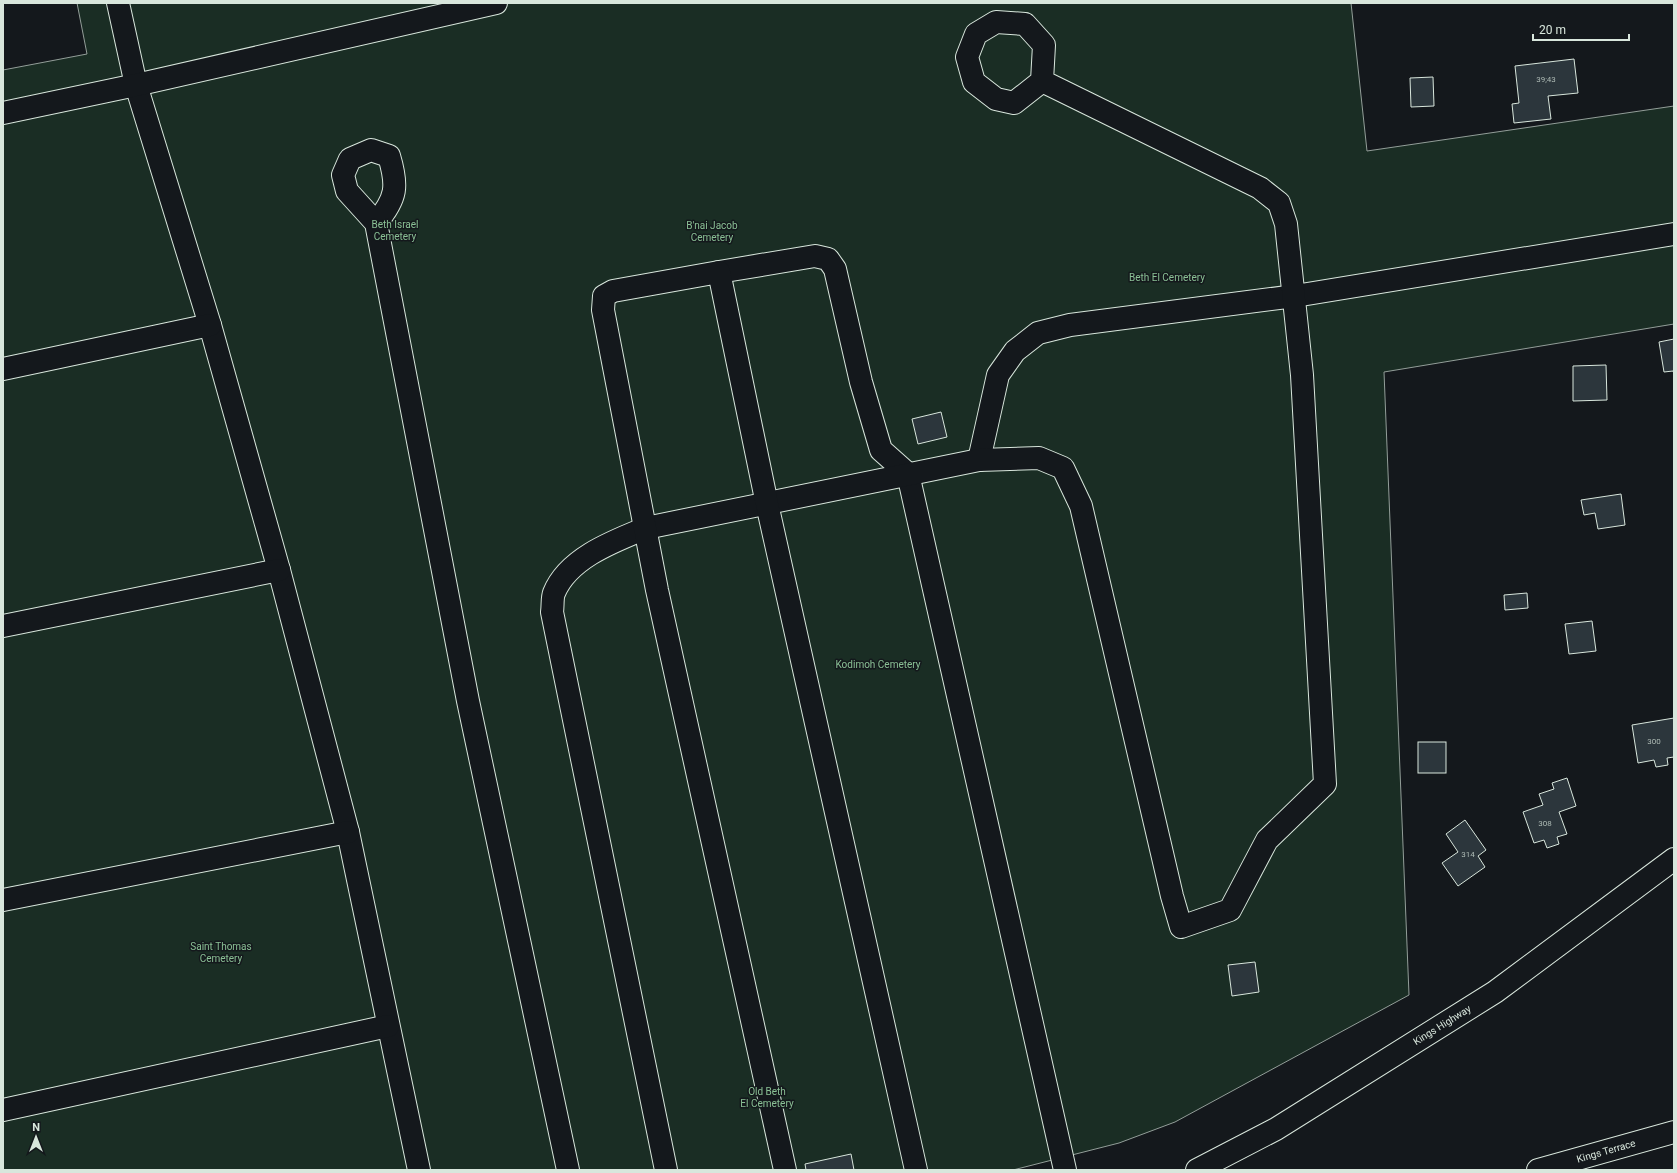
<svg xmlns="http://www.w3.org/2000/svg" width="1677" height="1173" font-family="Roboto,sans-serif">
  <rect width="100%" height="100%" fill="#14181c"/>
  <polygon fill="#1a2d24" stroke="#939e99" points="77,3 1351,3 1367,151 1674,106 1674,324 1384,372 1409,995 1175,1122 1119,1143 1013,1170 3,1170 3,70 87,54"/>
  <g fill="#2c363c" stroke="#d8e6dc">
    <polygon points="1574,59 1578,93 1548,96 1551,119 1514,123 1512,104 1519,103 1515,66"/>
    <polygon points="1433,77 1434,106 1411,107 1410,78"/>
    <polygon points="1674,339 1674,374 1673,371 1664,372 1659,342"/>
    <polygon points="1606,365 1607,400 1573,401 1573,366"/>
    <polygon points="941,412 947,437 918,444 912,419"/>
    <polygon points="1621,494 1625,525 1598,529 1595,513 1584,515 1581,500"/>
    <polygon points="1527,593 1528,608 1505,610 1504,595"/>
    <polygon points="1592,621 1596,651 1569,654 1565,624"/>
    <polygon points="1674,718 1674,757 1667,758 1668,765 1656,767 1654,760 1638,763 1632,725"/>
    <rect x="1418" y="742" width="28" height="31"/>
    <polygon points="1567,778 1576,806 1559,812 1567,834 1557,837 1559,844 1547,848 1544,840 1534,843 1523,812 1543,805 1539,794 1554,789 1552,783"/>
    <polygon points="1465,820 1486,850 1478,856 1485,867 1458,886 1442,863 1458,852 1446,834"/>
    <polygon points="1255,962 1259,992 1232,996 1228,965"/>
    <polygon points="851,1154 854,1170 806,1170 805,1164"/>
  </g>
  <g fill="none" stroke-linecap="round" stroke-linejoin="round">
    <g stroke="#d8e6dc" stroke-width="24">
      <g id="minor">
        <polyline points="118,3 136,85 210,325 279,570 348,832 419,1170"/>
        <polyline points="3,113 136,85 496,3"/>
        <path d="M376,223C397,198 398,186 389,156L371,150L350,159L343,175L347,191L376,223L468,701L568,1170"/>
        <polyline points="719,272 815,256 828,259 835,269 861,382 881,450 908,474 1065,1170"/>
        <polyline points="3,369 210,325"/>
        <polyline points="979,460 998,375 1015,351 1038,333 1070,325 1295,296 1674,234"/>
        <polyline points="3,626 279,570"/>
        <polyline points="3,900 348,832"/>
        <polyline points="3,1110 388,1026"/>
        <path d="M666,1170L552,612C553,606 552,598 554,593C568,558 614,541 646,528L979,460L1039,458L1063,468L1081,506L1172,896L1181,927L1230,910L1267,840L1325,784L1302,375L1286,224L1279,203L1260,188L1042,81L1014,103L996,99L974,82L967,57L976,34L996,22L1025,24L1044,45L1042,81"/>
        <polyline points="785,1170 657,590 603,310 604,296 613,291 719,272 767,504 916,1170"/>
        <polyline points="1538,1170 1674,1132"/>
      </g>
    </g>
    <g stroke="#d8e6dc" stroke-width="24">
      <polyline id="major" points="1197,1170 1276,1129 1495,992 1674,859"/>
    </g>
    <use href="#minor" stroke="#14181c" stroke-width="22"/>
    <use href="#major" stroke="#14181c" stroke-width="22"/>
  </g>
  <g text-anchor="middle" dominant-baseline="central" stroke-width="3" stroke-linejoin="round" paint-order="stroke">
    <g font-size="8" fill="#adbab4">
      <text x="1546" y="79">39;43</text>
      <text x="1654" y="741">300</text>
      <text x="1545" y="823">308</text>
      <text x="1468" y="854">314</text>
    </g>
    <g font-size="10" fill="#8ac095" stroke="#14181c">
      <text x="395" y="224">Beth Israel<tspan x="395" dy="12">Cemetery</tspan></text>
      <text x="712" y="225">B'nai Jacob<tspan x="712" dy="12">Cemetery</tspan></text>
      <text x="1167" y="277">Beth El Cemetery</text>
      <text x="878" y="664">Kodimoh Cemetery</text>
      <text x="221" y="946">Saint Thomas<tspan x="221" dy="12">Cemetery</tspan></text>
      <text x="767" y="1091">Old Beth<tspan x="767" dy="12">El Cemetery</tspan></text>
    </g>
    <g font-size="10" fill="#d8e6dc" stroke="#14181c">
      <text transform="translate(1442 1025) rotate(-32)">Kings Highway</text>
      <text transform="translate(1606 1151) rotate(-16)">Kings Terrace</text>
    </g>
  </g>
  <rect width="1677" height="1173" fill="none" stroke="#d8e6dc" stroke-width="8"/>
  <g transform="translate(36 1137)" stroke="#14181c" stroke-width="3" paint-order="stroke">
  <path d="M0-3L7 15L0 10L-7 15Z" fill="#d8e6dc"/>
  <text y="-6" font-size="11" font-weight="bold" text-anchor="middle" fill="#d8e6dc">N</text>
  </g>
  <path d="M1533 34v6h96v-6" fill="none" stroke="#d8e6dc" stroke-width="2"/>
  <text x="1539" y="34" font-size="12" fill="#d8e6dc" stroke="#14181c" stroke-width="3" paint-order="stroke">20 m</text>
</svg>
